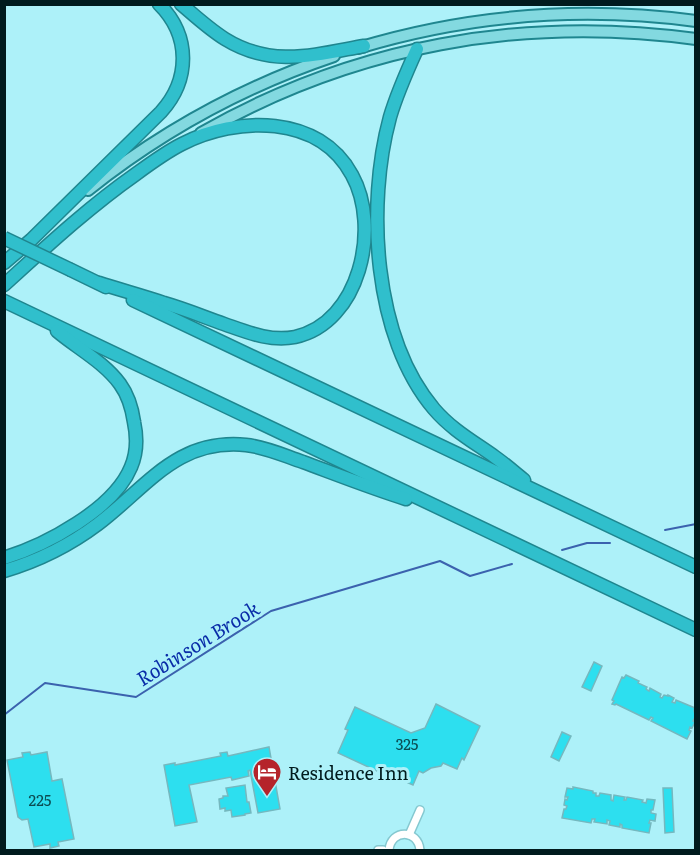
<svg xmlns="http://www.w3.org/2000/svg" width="700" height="855" font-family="Literata,serif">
  <rect width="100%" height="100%" fill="#adf1f9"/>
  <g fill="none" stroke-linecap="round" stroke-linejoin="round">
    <g stroke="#3b62ae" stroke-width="2">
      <polyline points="665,530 696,524"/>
      <polyline points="562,550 587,543 610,543"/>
      <polyline points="4,715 45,683 136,697 271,611 440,561 470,576 512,564"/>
    </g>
  </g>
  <g fill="#2ddfef" stroke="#75b8bf" stroke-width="1.5">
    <polygon points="594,662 602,666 591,691 582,687"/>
    <polygon points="626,675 639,681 638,683 647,687 646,689 649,691 650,688 661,694 660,697 662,698 664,695 668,696 668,695 674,698 672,702 675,703 676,700 695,708 694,710 696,719 694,719 693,721 695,722 692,728 690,727 689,730 691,731 687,739 651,721 653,718 651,717 649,720 616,704 615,705 612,704 614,701 612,700 622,677 624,678"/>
    <polygon points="436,704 480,726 464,760 462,758 457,769 443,763 441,766 431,768 423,773 419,771 413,785 402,780 401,782 338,753 348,730 345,729 355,707 411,733 425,728"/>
    <polygon points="562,732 571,736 559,761 551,757"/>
    <polygon points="269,747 280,809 258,813 250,770 248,771 249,776 232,780 231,777 189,785 197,822 175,826 164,765 175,763 175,765 221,756 220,753 227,752 228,756"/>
    <polygon points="30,752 31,755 47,752 52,781 62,779 74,839 58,842 59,846 50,848 50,844 34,847 28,819 22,820 18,817 7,760 23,757 22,753"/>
    <polygon points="245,785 247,802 249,802 251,813 245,814 245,815 232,817 231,810 225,811 225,808 220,809 219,799 223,798 223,796 228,796 226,788"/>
    <polygon points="573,787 593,791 593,793 596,793 596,796 599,796 600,793 611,795 611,800 613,801 614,795 625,797 624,800 626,800 627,797 643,800 642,802 646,803 647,799 655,800 653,810 651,810 651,813 656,814 655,821 650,820 649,823 651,823 649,833 622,828 622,825 620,824 620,827 609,825 610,821 607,820 607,824 594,822 595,819 592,819 591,823 562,818 564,809 566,809 567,806 564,805 565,799 567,800 568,797 565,797 567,788 573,789"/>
    <polygon points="663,788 672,788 674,832 665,833"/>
  </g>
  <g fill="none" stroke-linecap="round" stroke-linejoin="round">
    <g stroke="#85c8d0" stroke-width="10">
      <g id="street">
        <polyline points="409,835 420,810"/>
        <polyline points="378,850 383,850"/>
        <path d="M389,850C391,829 418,829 420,850"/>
      </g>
    </g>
    <g stroke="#1f868f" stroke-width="14">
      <g id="primary">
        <path d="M358,48C467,15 582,6 696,21"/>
        <path d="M201,133C354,46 522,15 696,39"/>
        <path d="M88,190C162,131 245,86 334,56"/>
      </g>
    </g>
    <g stroke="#1f868f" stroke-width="15">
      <g id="highway">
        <path d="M181,4C195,16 209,29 225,39C272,68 314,55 364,46"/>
        <path d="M417,49C407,71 397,93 390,117C366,205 373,337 434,409C452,430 474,442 495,457C505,464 514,472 524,480"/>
        <path d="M4,263L31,240L161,112C190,80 191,36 159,4"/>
        <polyline points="71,270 106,287"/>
        <path d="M4,285C47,246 89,207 136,174C151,163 166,152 182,144C237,116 319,114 352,175C381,227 360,323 295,337C270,342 247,332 224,324C204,317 185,309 164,303C143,296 121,290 99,283"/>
        <polyline points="133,300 696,567"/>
        <polyline points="4,301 696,630"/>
        <path d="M4,558C46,545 114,509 131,467C137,453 137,436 134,422C132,408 128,395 120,384C104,362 77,348 57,331"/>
        <path d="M4,571C38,561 70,545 98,524C147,487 177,438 246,445C266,447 285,456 303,462C338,475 371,488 406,499"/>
      </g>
    </g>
    <use href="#street" stroke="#fff" stroke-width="7"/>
    <use href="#primary" stroke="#83d9e0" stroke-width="10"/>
    <use href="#highway" stroke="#30bfcc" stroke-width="12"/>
    <g stroke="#1f868f" stroke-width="15" stroke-linecap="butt">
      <polyline id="highway-bridge" points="4,238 71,270"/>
    </g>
    <use href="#highway-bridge" stroke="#30bfcc" stroke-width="12"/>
  </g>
  <defs>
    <g id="hotel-pin" transform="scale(1.5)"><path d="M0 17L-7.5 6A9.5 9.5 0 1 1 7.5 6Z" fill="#b5242b" stroke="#adf1f9"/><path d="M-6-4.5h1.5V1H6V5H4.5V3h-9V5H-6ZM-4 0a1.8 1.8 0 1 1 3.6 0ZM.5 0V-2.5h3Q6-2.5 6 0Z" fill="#fff"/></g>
  </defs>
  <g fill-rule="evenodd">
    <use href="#hotel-pin" x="267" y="772"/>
  </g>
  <g text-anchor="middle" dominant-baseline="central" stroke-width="6" stroke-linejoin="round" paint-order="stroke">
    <g font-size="15" fill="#0b4c52">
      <text x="407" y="743">325</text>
      <text x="40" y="799">225</text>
    </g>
    <g font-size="18" fill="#001b1e" stroke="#adf1f9" text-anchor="start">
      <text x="288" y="772">Residence Inn</text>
    </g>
    <g font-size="20" font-style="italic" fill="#0a2da8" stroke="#adf1f9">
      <text transform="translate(197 642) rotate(-32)">Robinson Brook</text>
    </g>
  </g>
  <rect width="700" height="855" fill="none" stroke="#001b1e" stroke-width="12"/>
</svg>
